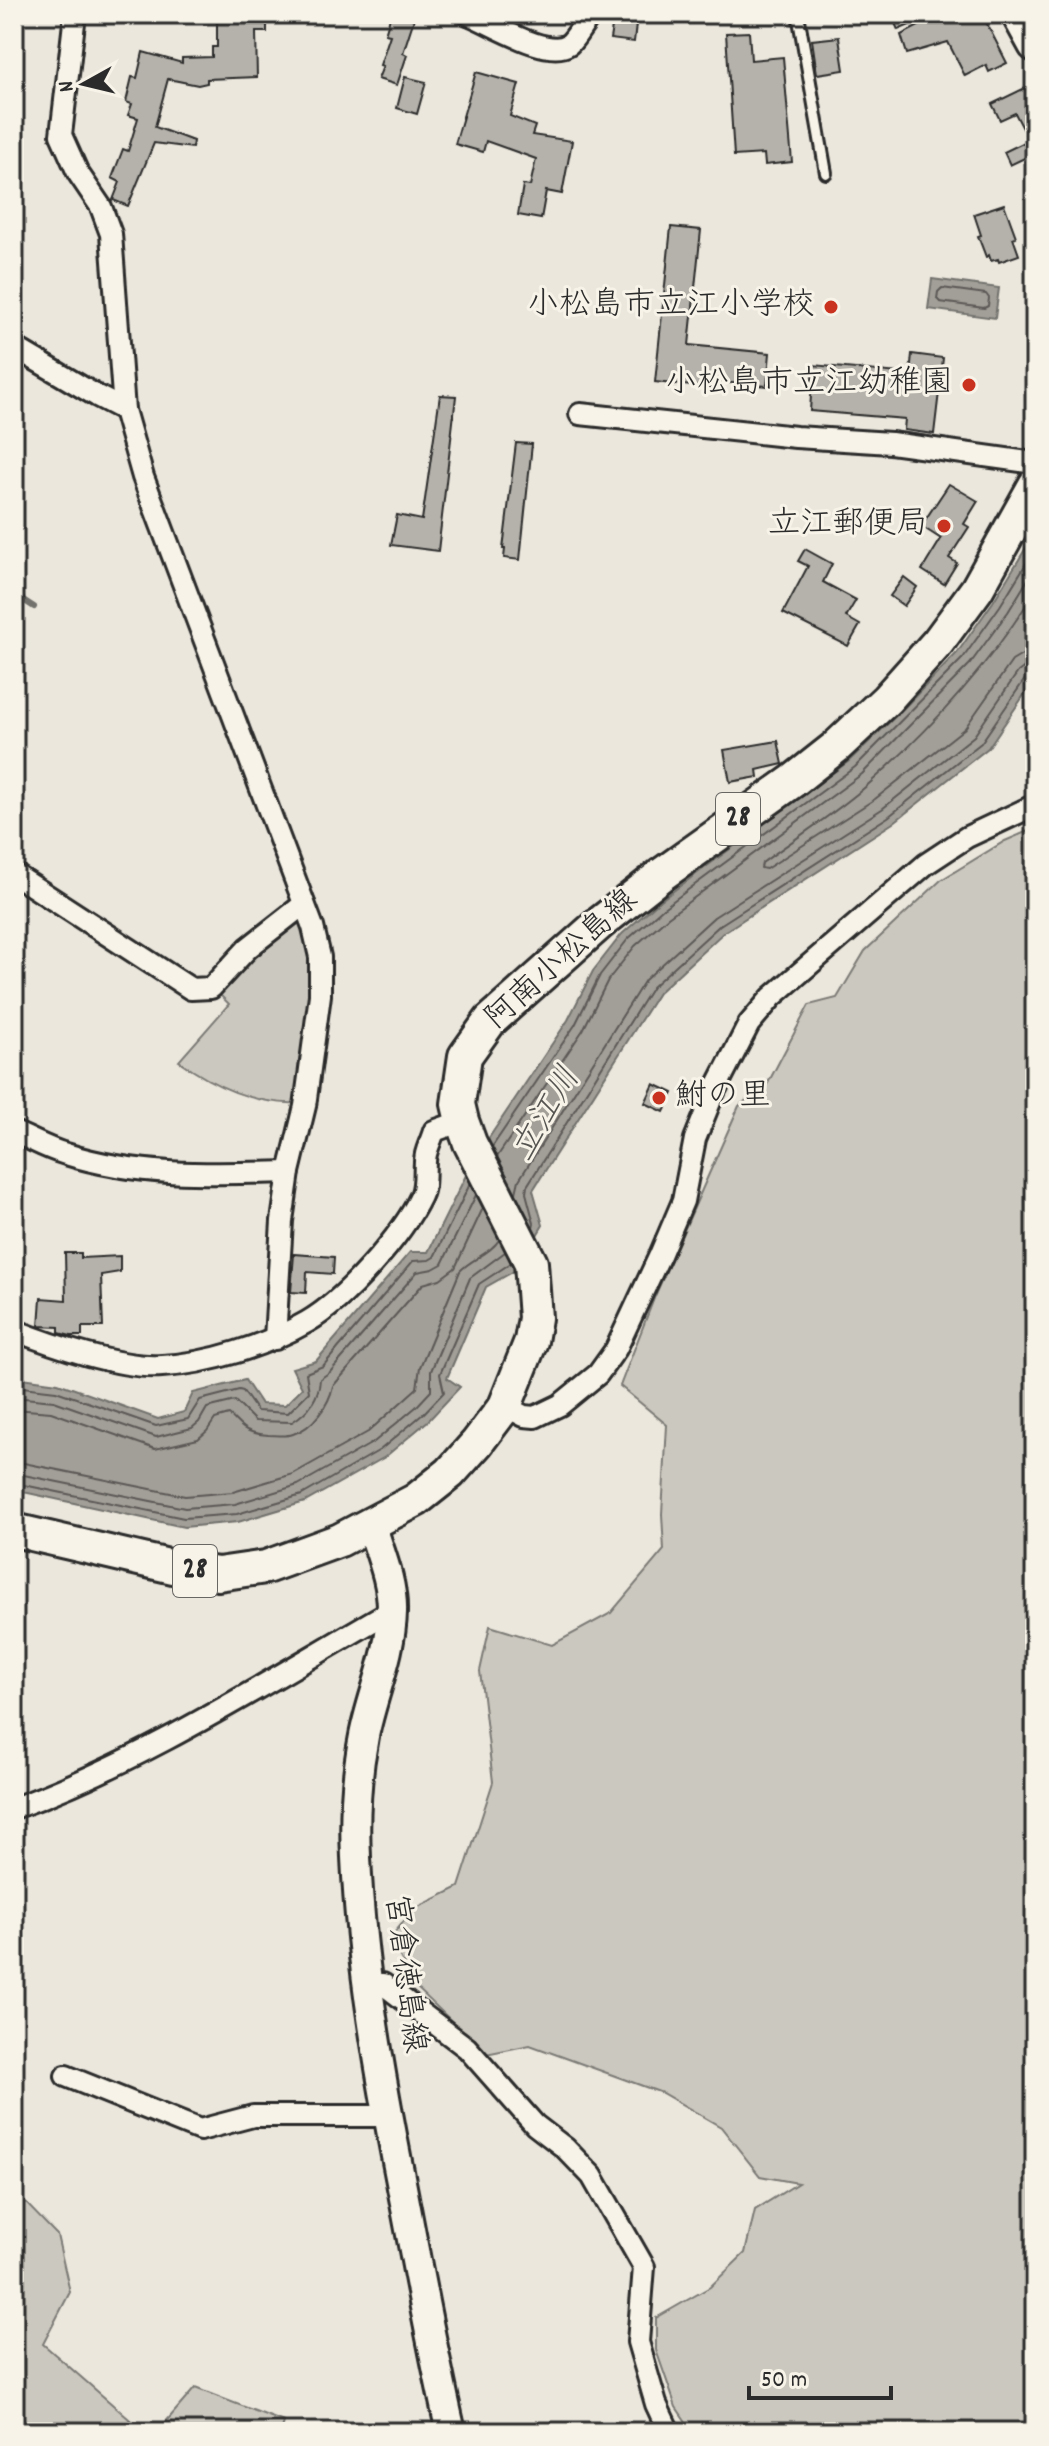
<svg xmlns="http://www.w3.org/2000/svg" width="1049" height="2446" font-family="Dekko,'Klee One',sans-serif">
  <rect width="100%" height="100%" fill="#ebe7dd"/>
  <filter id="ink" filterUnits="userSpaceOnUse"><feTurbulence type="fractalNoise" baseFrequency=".0125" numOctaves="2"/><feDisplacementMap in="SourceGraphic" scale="16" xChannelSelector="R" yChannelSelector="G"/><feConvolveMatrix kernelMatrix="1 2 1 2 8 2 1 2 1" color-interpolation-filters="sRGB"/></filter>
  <g filter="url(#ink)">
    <g fill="#cbc8bf" stroke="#7b7a75" stroke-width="2">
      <polygon points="1035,828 1035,2432 693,2432 676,2407 656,2350 656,2318 710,2287 745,2253 755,2210 798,2183 760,2176 721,2127 662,2093 530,2045 486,2054 416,1987 390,1938 414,1909 459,1887 493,1782 480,1671 490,1626 552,1645 611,1613 664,1550 662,1514 667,1425 620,1386 655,1296 739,1106 768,1083 809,1005 837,998 865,951 941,880 1005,841"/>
      <path d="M302,918L315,971L298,1103C255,1105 213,1086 179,1061L229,1004L217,992L251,956Z"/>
      <polygon points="14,2185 20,2197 57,2235 70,2292 43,2344 144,2432 14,2432"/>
      <polygon points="195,2388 284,2422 281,2432 157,2432"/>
    </g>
    <g fill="#a29f98" stroke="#72716c" stroke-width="2">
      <polygon points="932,279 999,288 995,318 928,309"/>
      <polygon points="1035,533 1035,679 988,748 893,823 724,932 658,993 533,1190 543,1225 516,1270 486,1287 447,1378 460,1387 429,1420 385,1457 305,1502 238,1522 184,1527 14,1490 14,1377 58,1383 158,1419 184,1412 193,1393 245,1380 261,1404 285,1405 302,1388 292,1368 316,1361 410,1252 428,1252 472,1163 568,1020 593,971 622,934 657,903 849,761 899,713 957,653 993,602"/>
    </g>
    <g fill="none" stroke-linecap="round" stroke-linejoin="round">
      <g stroke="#5b5957" stroke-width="2">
        <polygon points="942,288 986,294 989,298 988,306 984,308 940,302 937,299 938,292"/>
        <path d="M1035,591C991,663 934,726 871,782C838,812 798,836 762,863L761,868L766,869L875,799L965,728L1012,661L1022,655L1035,653"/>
        <polyline points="492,1147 575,1025 600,975 628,939 662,909 855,767 963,658 1000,606 1035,549"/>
        <polyline points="497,1157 583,1030 608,980 635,946 668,917 862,774 970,664 1008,612 1035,568"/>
        <polyline points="516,1193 519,1180 645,980 714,917 882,809 974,736 1018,672 1026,666 1035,665"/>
        <polyline points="533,1227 534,1223 526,1193 527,1186 652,987 720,925 888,817 981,743 1025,679 1035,675"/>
        <polyline points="14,1386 56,1391 156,1426 188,1419 200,1400 239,1390 243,1391 257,1411 288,1413 309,1392 306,1373 323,1366 413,1261 429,1260 434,1257 470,1184"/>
        <path d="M14,1397L54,1401L156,1437L192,1428L199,1422L207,1408L235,1401L255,1421L292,1422C308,1412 319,1398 320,1379L330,1372L417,1272L433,1269L442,1264L476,1195"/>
        <path d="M14,1409L51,1412L155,1449L198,1439L207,1431L215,1419L229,1415C236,1420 240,1428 249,1431C255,1434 261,1434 268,1435C276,1435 285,1437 293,1434C313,1428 329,1405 333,1386L423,1284L440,1279L455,1268L483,1208"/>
        <path d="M14,1461L185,1496L233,1492L293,1474L368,1432L417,1388L420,1367L460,1271C471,1259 490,1254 499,1240"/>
        <polyline points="14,1473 185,1508 235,1504 298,1485 374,1442 416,1407 431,1391 431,1371 470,1278 505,1252"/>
        <polyline points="14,1483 184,1518 237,1514 302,1495 380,1450 423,1414 444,1392 440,1374 479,1284 511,1263"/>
      </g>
      <polyline stroke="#72716c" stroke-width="6" points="14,594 34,607"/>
    </g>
    <g fill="#b5b2ab" stroke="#2b2b2b" stroke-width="2">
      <polygon points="391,14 414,19 403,53 407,55 397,85 378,79 383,66 380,65 390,35 385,34"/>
      <polygon points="891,14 936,14 898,30"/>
      <polygon points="942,14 982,14 1007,63 989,72 986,65 965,76 948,42 907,54 901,35"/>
      <polygon points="267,16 267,32 256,32 257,77 207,79 207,83 198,85 168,79 155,127 193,141 192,148 154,143 128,206 113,200 120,182 112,178 123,149 128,151 138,118 128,115 132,104 126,102 132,77 137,78 143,52 182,63 182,58 212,57 212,47 217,47 217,17"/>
      <polygon points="613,21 636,24 634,42 610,39"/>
      <polygon points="749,32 751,60 783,57 792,162 765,165 764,154 734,156 726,33"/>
      <polygon points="839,37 844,70 817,74 812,40"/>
      <polygon points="476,72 519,84 510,116 535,126 532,135 572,141 562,194 546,191 541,219 518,215 523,185 530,186 536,159 486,141 483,152 455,144"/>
      <polygon points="405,77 426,82 417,114 397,108"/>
      <polygon points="1025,88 1035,110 1035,153 1010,165 1004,152 1029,140 1015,113 1000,120 992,104"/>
      <polygon points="1004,204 1016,237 1013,238 1019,255 999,262 998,259 991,261 989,255 986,257 978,236 981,235 974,214"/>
      <polygon points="671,227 701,230 689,345 770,353 767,386 720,382 720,389 655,382"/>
      <polygon points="912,354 943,358 934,434 904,430 905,419 810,411 813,365 910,374"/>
      <polygon points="440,395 456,396 438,551 391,545 397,515 422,520"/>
      <polygon points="516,443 532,444 520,560 504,558 505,549 503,549"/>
      <polygon points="949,484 978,501 964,524 969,527 949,558 957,563 944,584 922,570 941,539 921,526"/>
      <polygon points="805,549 832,564 823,582 856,600 846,617 860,625 848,646 783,613 808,566 798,561"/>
      <polygon points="904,577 917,587 904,606 890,596"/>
      <polygon points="778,741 783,764 757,770 758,777 730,782 724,750"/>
      <polygon points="654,1084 673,1093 664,1112 645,1103"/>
      <polygon points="65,1253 81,1253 81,1258 120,1256 120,1272 101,1275 103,1327 82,1327 82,1336 71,1336 59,1333 59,1327 39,1326 41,1298 66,1300"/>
      <polygon points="294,1254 334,1257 333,1274 307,1272 306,1293 291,1292"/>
    </g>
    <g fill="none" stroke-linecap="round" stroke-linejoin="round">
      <g stroke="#2b2b2b" stroke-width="16">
        <polyline id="service" points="798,14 826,173"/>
      </g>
      <g stroke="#2b2b2b" stroke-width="26">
        <g id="minor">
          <polyline points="75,14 61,135 78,173 101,207 111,234 124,410 143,477 313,927 320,957 320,995 305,1106 289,1172 282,1221 275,1339"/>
          <path d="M468,14C490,22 547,59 569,44C578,36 583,22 593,14"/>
          <polyline points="14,347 97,396 124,410"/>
          <polyline points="580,414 796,437 891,443 1035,463"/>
          <polyline points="14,874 191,989 211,988 248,948 304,904"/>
          <path d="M14,1132C31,1139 48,1149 66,1154C139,1177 214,1174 289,1172"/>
          <path d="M14,1330C52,1345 121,1369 162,1366C208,1364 267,1345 307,1322C345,1300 402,1236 421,1196C427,1184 423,1167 426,1154C428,1146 432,1138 434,1131L462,1121"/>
          <polyline points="505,1406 524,1416 535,1417 560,1405 598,1374 616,1349 660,1255 683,1201 695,1139 714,1092 749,1024 772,997 926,864 967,837 1035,805"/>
          <path d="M14,1808C147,1760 269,1680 392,1610"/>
          <polyline points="367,1984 383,1984 467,2048 535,2125 565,2148 592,2176 644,2267 638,2342 656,2404 669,2432"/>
          <polyline points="66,2076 200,2130 253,2116 388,2116"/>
        </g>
      </g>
      <g stroke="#2b2b2b" stroke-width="34">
        <path id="secondary" d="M371,1524C380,1553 393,1582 392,1612C391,1655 372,1695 364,1736C356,1776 354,1817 356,1857C361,1967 380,2075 401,2182C417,2265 432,2349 451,2432"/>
      </g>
      <g stroke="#2b2b2b" stroke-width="38">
        <g id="primary">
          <polyline points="1018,14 1035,45"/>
          <polyline points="14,1530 173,1567 218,1574 266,1567 340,1540 416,1500 450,1473 477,1443 505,1406 531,1341 535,1318 531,1263 470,1143 462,1121 458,1104 465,1056 490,1021 600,923 661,875 793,781 836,747 887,699 938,642 977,589 1035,485"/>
        </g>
      </g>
      <use href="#service" stroke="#f7f3e8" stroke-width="10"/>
      <use href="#minor" stroke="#f7f3e8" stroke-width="20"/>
      <use href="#secondary" stroke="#f7f3e8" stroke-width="28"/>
      <use href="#primary" stroke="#f7f3e8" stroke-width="32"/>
    </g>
  </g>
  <g fill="#c8321e" stroke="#f7f3e8" stroke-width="3">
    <circle cx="831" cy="307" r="8"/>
    <circle cx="969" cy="385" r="8"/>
    <circle cx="944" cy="526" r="8"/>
    <circle cx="659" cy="1098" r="8"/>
  </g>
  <g text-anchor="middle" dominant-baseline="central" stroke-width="6" stroke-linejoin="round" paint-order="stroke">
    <g fill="#f7f3e8" stroke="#686764" stroke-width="2">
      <rect x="716" y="793" width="44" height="52" rx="6"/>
      <rect x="173" y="1545" width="44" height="52" rx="6"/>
    </g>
    <g font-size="30" font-weight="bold" fill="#2b2b2b">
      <text x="738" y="819">28</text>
      <text x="195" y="1571">28</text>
    </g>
    <g font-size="32" fill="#2b2b2b" stroke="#f7f3e8" text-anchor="end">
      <text x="815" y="307">小松島市立江小学校</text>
      <text x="953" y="385">小松島市立江幼稚園</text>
      <text x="928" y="526">立江郵便局</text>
      <text x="675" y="1098" text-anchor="start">鮒の里</text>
    </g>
    <g font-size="32" fill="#2b2b2b" stroke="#f7f3e8">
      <text transform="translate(563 961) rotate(-42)">阿南小松島線</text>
      <text transform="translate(403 1974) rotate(83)">宮倉徳島線</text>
    </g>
    <g font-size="34" font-style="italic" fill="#555451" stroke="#f7f3e8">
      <text transform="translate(548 1115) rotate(-59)">立江川</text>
    </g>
  </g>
  <rect width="1049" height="2446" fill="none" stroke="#f7f3e8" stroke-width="48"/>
  <rect x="24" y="24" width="1001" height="2398" fill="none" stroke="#2b2b2b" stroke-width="3" filter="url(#ink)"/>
  <g transform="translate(84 84) rotate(262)" stroke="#f7f3e8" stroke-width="6" paint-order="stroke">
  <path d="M0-6L14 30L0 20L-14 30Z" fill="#2b2b2b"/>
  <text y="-12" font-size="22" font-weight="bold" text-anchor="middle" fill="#2b2b2b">N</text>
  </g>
  <path d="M749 2386v12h142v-12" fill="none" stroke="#2b2b2b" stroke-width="4"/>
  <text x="761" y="2386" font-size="24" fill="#2b2b2b" stroke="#f7f3e8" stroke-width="6" paint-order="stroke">50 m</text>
</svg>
